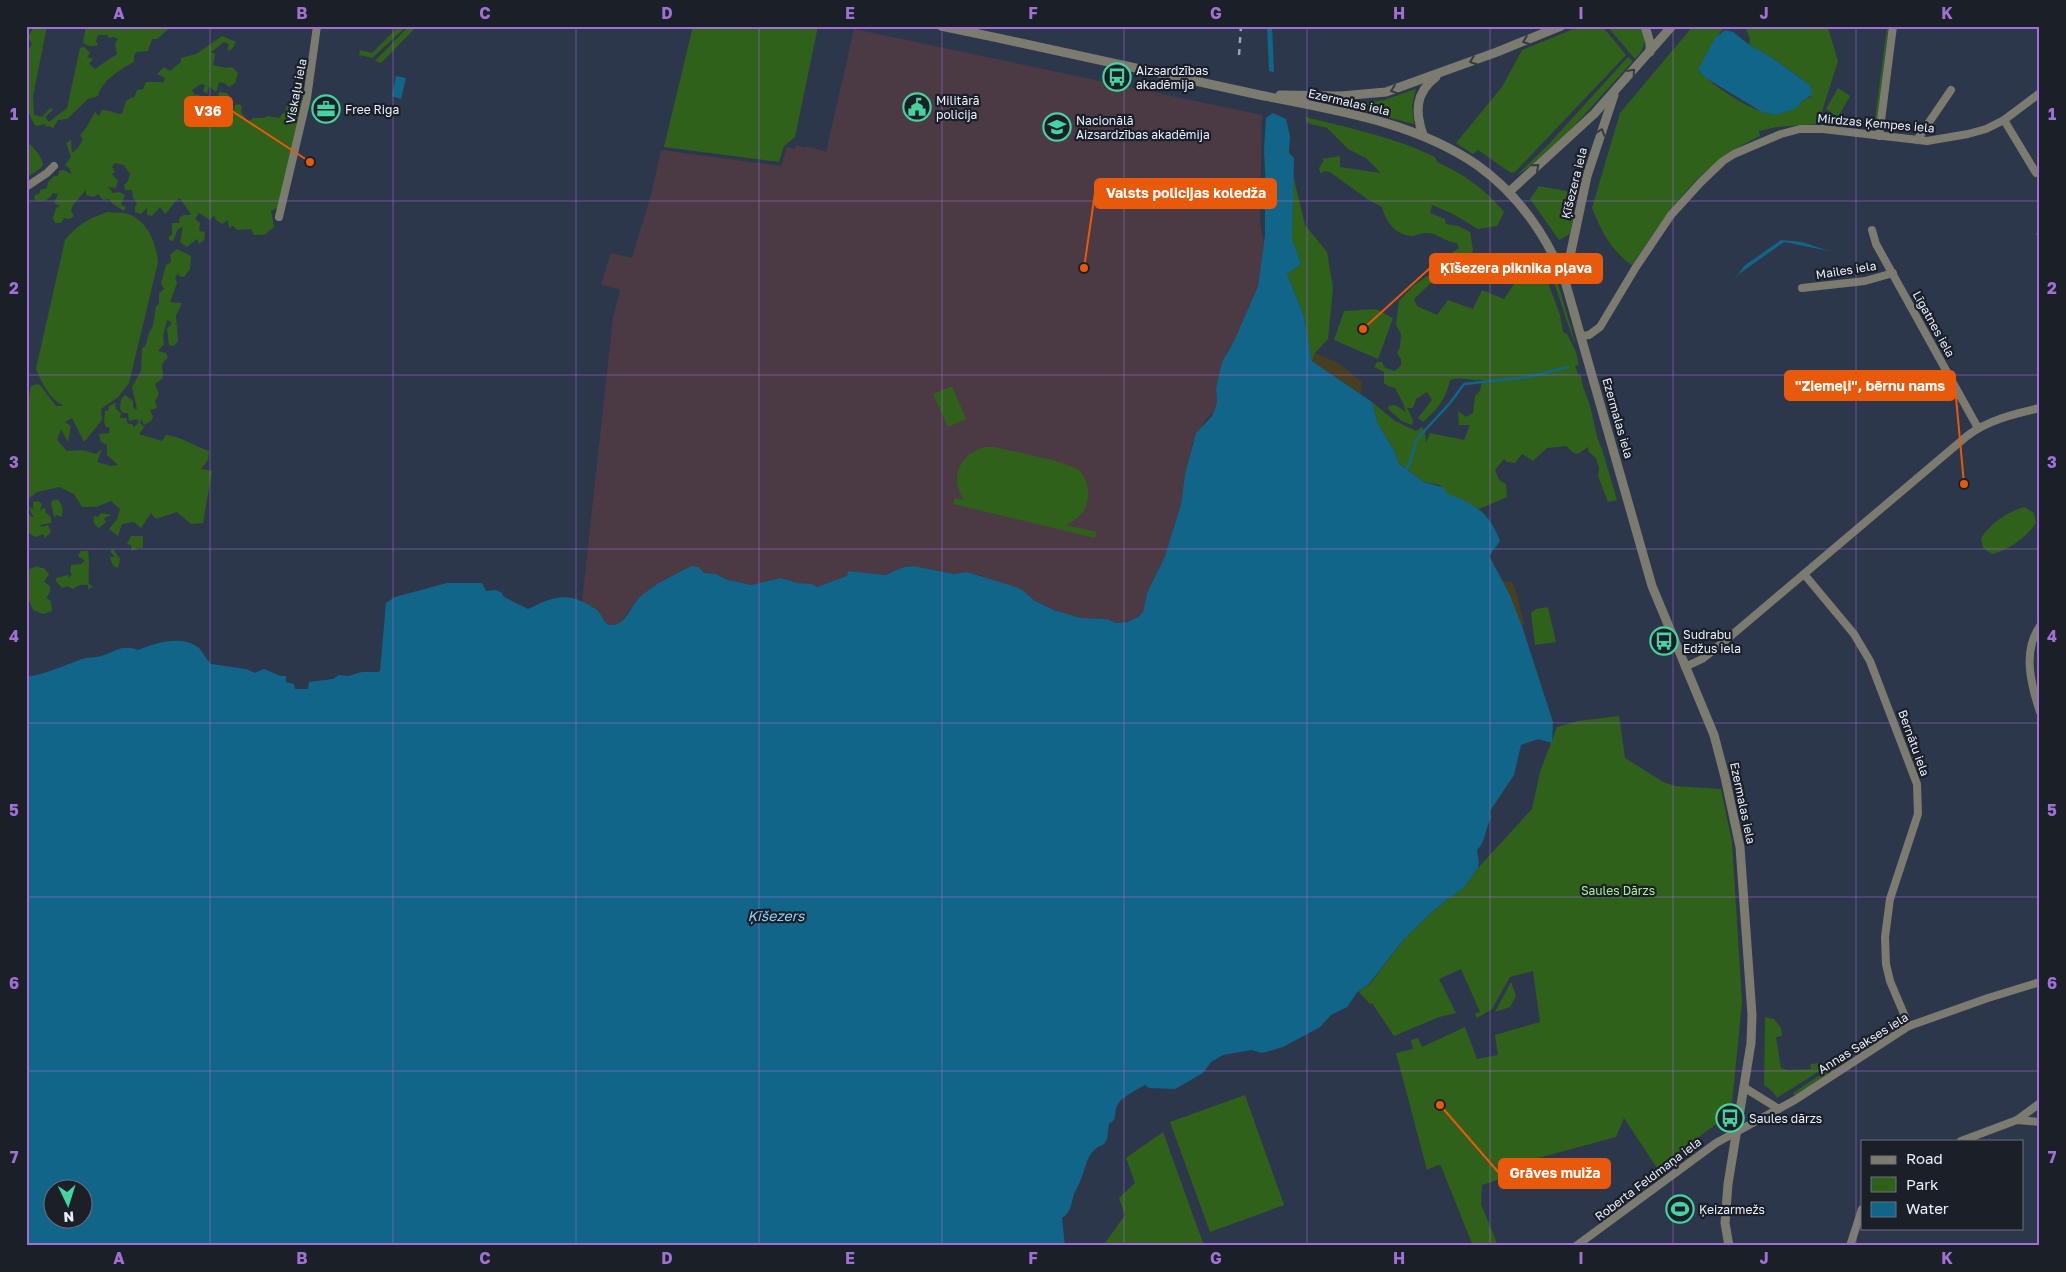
<svg xmlns="http://www.w3.org/2000/svg" width="2066" height="1272" font-family="'Golos Text',sans-serif">
  <rect width="100%" height="100%" fill="#2d374b"/>
  <polygon fill="#4b3943" points="854,29 1262,115 1260,222 1264,243 1258,286 1235,340 1227,351 1216,388 1217,403 1214,411 1204,422 1192,444 1189,464 1185,474 1181,504 1165,556 1147,593 1143,612 1133,620 1116,623 1107,619 1081,618 1054,610 1035,601 1016,587 1004,585 982,576 967,572 955,574 914,566 904,567 885,575 848,571 847,576 841,579 817,587 812,584 797,583 781,578 751,585 725,579 716,574 703,573 700,569 673,575 648,590 635,602 622,621 616,625 611,625 603,621 598,611 582,601 613,318 620,290 601,284 611,253 632,258 652,191 661,150 781,166 787,147 795,149 796,145 807,148 807,146 826,152"/>
  <g fill="#30611a">
    <path d="M32,26H47L33,96L34,115L42,117L50,108L53,110L45,117L49,122L67,108L80,48L84,47L90,53L87,57L93,59L89,64L95,69L117,54L115,43L118,39L114,37L109,38L107,35H98L96,41L98,45C92,47 86,46 83,42L86,26H172L157,39H152L148,51L136,52L134,56V62C121,69 102,80 98,96L88,99L67,119L58,120L53,128L49,126L47,127L44,124L36,126C21,107 26,71 26,46L30,48C34,42 29,42 28,37L34,27Z"/>
    <polygon points="399,26 407,26 372,58 359,55 360,50 372,53"/>
    <polygon points="409,26 417,26 381,63 375,61"/>
    <polygon points="693,26 818,26 795,137 784,146 779,162 664,147"/>
    <polygon points="1581,26 1602,26 1626,55 1515,172 1511,173 1478,150 1473,154 1456,143 1502,87 1522,50"/>
    <path d="M1607,26H1641C1648,39 1645,49 1635,59Z"/>
    <path d="M1693,26H1728L1721,31L1699,71C1712,85 1758,117 1777,114C1793,112 1797,102 1811,97L1810,85L1771,57L1749,45L1750,39L1745,26H1826L1828,28L1838,61L1818,124L1776,127L1759,131L1760,136C1698,164 1669,211 1632,265C1611,251 1601,230 1592,208L1620,113Z"/>
    <polygon points="1887,27 1888,31 1877,123 1874,127"/>
    <path d="M222,36L236,42L232,49L227,51L229,44L224,42L211,52L215,54L213,65L226,68L232,67L238,73L235,83L229,87L224,83L219,82L216,92L209,86L207,94L203,91L205,85L201,84L192,90L194,94L199,95L212,104H217L219,92L227,93L231,99L230,109L234,110L235,105L239,104L242,106L241,112L248,122L253,118H264L267,116L280,118L282,114L286,112V107L291,101L300,100L305,102L279,207L271,211L274,227L264,235H254L251,229L237,230L233,226L229,228L228,220L222,224L216,220L214,215L210,220L199,213L195,219L200,223L199,231L205,232L204,240L199,244L197,239L187,247L180,242L183,227L178,229L173,241L169,240V236L172,235V223H179L180,217L184,215H191C188,208 183,204 180,198C173,202 171,209 165,214L160,207L152,216L147,215V208L141,214L135,212V206L137,203L133,198L132,190H125L124,185L128,181L130,174L124,165L115,163L112,167L115,172L112,174L118,181L116,188L108,187L113,193L119,192L125,195L121,205L126,207L124,211L113,204L109,199L103,200L98,194L94,197L86,195V190L73,205L71,211L74,216L70,219L64,218L61,223H55L53,218L56,208L60,206L54,203L58,194L53,193C48,201 44,202 35,200L34,196L40,193V190L47,188L48,182L54,176H58L59,171L63,170L72,174L69,168L65,165L71,157L66,143L71,140L72,153L78,148L83,139L80,135L86,128L95,112L99,116L102,110C110,110 115,114 122,114L126,101L132,97L134,98L137,90L143,89L146,82H164L165,78L157,74L164,67L170,71L181,62V58L196,54Z"/>
    <polygon points="1628,57 1633,61 1574,126 1532,165 1516,176 1547,146"/>
    <polygon points="1838,88 1850,96 1838,117 1826,109"/>
    <polygon points="1416,89 1412,105 1414,124 1345,106 1384,100"/>
    <path d="M1305,117C1349,128 1394,137 1435,157L1437,162C1464,174 1485,189 1504,212L1497,226L1478,229L1453,214L1432,205L1430,213L1445,219L1446,224L1458,226L1470,232L1473,250L1472,256L1455,266H1449L1414,299L1417,306L1437,315L1448,300L1473,309L1482,290L1504,299L1514,284L1491,272L1496,270L1503,259L1511,263L1516,256L1521,259L1524,271L1533,268L1540,276L1545,275L1560,315L1563,332L1567,334L1576,352L1579,365L1575,366L1578,374L1581,376C1582,387 1586,393 1589,403C1594,417 1595,436 1602,449L1617,500L1608,502L1598,476L1599,468L1596,458L1589,452L1588,447L1578,454L1574,453L1566,446L1547,448L1533,461L1522,454L1515,463L1507,462L1504,459L1495,470L1499,480L1506,484L1507,497L1479,509L1446,493L1440,485L1424,482L1399,464L1395,452L1378,424L1372,402L1395,421L1416,431L1422,427L1425,432L1426,443L1430,433L1464,440L1470,425H1459L1458,411L1466,417L1473,413L1475,396L1480,391L1482,380C1467,381 1465,376 1450,380C1445,401 1438,408 1423,422L1418,418L1432,400L1427,392L1416,399L1413,408H1407L1413,420L1412,425L1402,421L1389,410L1388,406L1395,405L1406,412L1403,403L1395,388L1388,386L1384,383V372L1374,367L1377,362H1382L1385,368L1395,371L1401,365V359L1397,353L1400,347L1401,334L1396,325L1399,301L1413,286L1433,272L1443,259L1459,248L1457,243C1445,242 1437,233 1428,233C1423,232 1418,235 1413,236C1396,236 1386,222 1382,207L1367,199L1330,172L1324,171L1321,174L1319,168L1324,160L1321,159L1340,156V167L1381,173L1366,158L1348,149L1327,128L1307,123Z"/>
    <polygon points="26,144 31,145 40,156 43,164 41,168 26,178"/>
    <polygon points="1293,175 1305,225 1327,252 1333,288 1328,339 1315,353 1312,361 1303,313 1287,274 1301,264 1292,240"/>
    <polygon points="1539,186 1577,193 1570,234 1559,240 1530,199"/>
    <path d="M108,212C114,213 122,212 128,214C148,221 156,243 158,262L129,383L118,397L101,409L102,420L84,442L72,418L65,422L71,426L68,442L61,429L57,440L67,451L82,450L96,454L102,449L97,462L111,466L118,465L107,455V445L101,442L99,434L109,433L110,428L106,427L104,422L105,411H108L109,406L115,403L116,409L121,413L120,418H126L128,424H132L134,427L139,422L137,419L129,421L128,413H123L120,409L121,399L125,395L133,401V406L135,410L137,409L132,387L141,371L142,348L145,347L149,333L153,326L156,306L159,304V293L164,289L161,283L166,265L171,262L170,255L177,249L191,256L190,269L184,277L179,276L178,273L175,278L177,283L170,302L182,303L176,316L178,341L174,346L169,345L167,329L172,323L167,320L163,336L164,344L158,351L166,353L168,357L162,364L163,378L155,384L159,394L155,401L157,408L150,410L153,417L151,421L144,425L141,419L140,423L144,427L139,434L162,441L166,435C182,437 194,446 209,451L208,460L201,469L212,471L203,523L191,524L177,512L156,519L151,513L141,528L134,522L122,524L118,536L109,529L117,519L120,509L111,501L96,507H82L74,494L59,487L37,492L26,501V398L29,396L31,386L37,384L40,385L56,406H64C50,399 42,384 36,369L65,240C77,225 89,218 108,212Z"/>
    <path d="M1543,253L1557,281L1576,345C1563,316 1558,282 1540,255Z"/>
    <polygon points="1376,309 1393,318 1378,359 1334,340 1344,311"/>
    <polygon points="952,386 966,419 948,427 933,394"/>
    <path d="M986,447H994C1010,451 1070,462 1080,471C1086,477 1089,488 1088,496C1087,511 1079,519 1066,525L1097,532L1095,538L953,504L955,498L964,500C948,478 961,452 986,447Z"/>
    <path d="M53,500H58C63,505 64,511 61,517L57,515L54,517L51,503Z"/>
    <polygon points="38,501 42,504 40,511 43,508 46,509 45,512 51,517 51,523 40,525 41,527 48,525 51,532 45,538 43,534 35,537 26,532 26,507 30,516 34,517 28,507 33,509 33,502"/>
    <path d="M2025,507L2034,513L2036,523C2027,537 2008,550 1992,554L1983,548L1981,538C1990,524 2008,511 2025,507Z"/>
    <path d="M101,513L112,515L104,518L106,522L99,528C94,525 93,522 94,516L98,517Z"/>
    <polygon points="131,536 143,536 143,548 138,548 132,551 131,545 127,544"/>
    <polygon points="113,549 120,559 118,568 113,566 110,557 115,557 110,551"/>
    <path d="M81,551H88C90,563 88,573 89,584L93,587L88,589V585C82,584 77,585 73,589L67,586L62,588L56,581V578L68,575L69,578L72,574L70,572L71,565L81,564L85,561L78,556Z"/>
    <path d="M38,566L40,568H44L49,574L44,582L50,586V592L46,598L51,601L52,611L43,614L33,610C27,597 22,582 29,569Z"/>
    <polygon points="1548,607 1556,642 1535,645 1531,613 1536,609"/>
    <polygon points="1619,716 1625,758 1663,782 1675,786 1721,789 1732,842 1742,1002 1731,1113 1657,1168 1624,1118 1616,1137 1516,1164 1518,1173 1482,1185 1481,1204 1498,1246 1473,1246 1441,1166 1438,1165 1427,1170 1396,1053 1413,1049 1411,1040 1418,1038 1422,1047 1465,1027 1477,1059 1498,1055 1495,1035 1540,1022 1533,971 1510,977 1492,1009 1477,1018 1475,1014 1480,1012 1461,969 1439,979 1456,1013 1439,1017 1394,1036 1372,1003 1370,1004 1358,991 1369,985 1405,938 1434,910 1464,887 1478,868 1532,809 1540,772 1557,727 1578,721"/>
    <polygon points="1511,982 1516,996 1510,1007 1495,1012"/>
    <polygon points="1765,1017 1774,1019 1781,1028 1782,1036 1776,1037 1781,1068 1788,1070 1811,1069 1810,1064 1830,1062 1832,1063 1777,1098 1772,1091 1764,1085"/>
    <polygon points="1834,1066 1834,1070 1795,1096 1793,1093"/>
    <polygon points="1245,1095 1284,1205 1210,1232 1170,1122"/>
    <polygon points="1163,1132 1203,1243 1197,1246 1103,1246 1125,1215 1119,1198 1135,1183 1126,1158"/>
  </g>
  <g fill="#473f1f">
    <polygon points="1315,353 1338,363 1362,382 1361,394 1312,361"/>
    <path d="M1502,581L1512,582C1519,596 1519,609 1525,624L1522,626Z"/>
  </g>
  <g fill="#116589" fill-rule="evenodd">
    <polygon points="1267,26 1272,26 1274,72 1269,71"/>
    <polygon points="1725,30 1733,32 1751,46 1771,57 1810,85 1812,95 1802,101 1795,109 1775,115 1762,112 1706,78 1699,71 1699,68 1715,38"/>
    <polygon points="396,76 406,78 401,99 392,96"/>
    <path d="M1273,113L1286,119L1290,136L1289,153L1294,158L1292,239L1301,264L1287,274L1303,313L1312,361L1372,402L1378,424L1395,452L1399,464L1424,482L1445,488L1446,493C1474,504 1489,511 1500,541L1489,556L1509,593L1522,626L1553,722L1552,743L1538,739L1521,745L1514,775L1490,811L1491,818C1485,828 1486,842 1477,850L1479,862L1478,868L1464,887L1434,910L1405,938L1368,985L1358,991L1347,1007L1331,1015L1320,1027L1283,1047L1262,1053L1251,1050L1223,1055L1211,1062L1203,1073L1175,1089L1149,1088L1145,1085C1139,1088 1121,1098 1118,1104C1115,1108 1116,1115 1114,1120L1109,1124L1107,1139L1104,1144C1086,1152 1088,1162 1081,1179C1079,1185 1076,1189 1074,1194C1071,1204 1071,1212 1062,1218L1065,1246H26V677C46,674 63,666 82,659C88,657 95,658 101,656C115,652 122,644 138,650C155,643 183,634 199,648C203,652 206,659 211,664L246,669L255,673L264,669L280,676H286V682L294,684L295,689H308L309,682L333,679L339,675L348,676L362,672H377L380,671L386,603L395,597L447,583H482L486,591L496,590L502,593L504,597L528,609C550,598 566,591 589,605C592,607 596,609 598,611C603,617 604,626 614,625C627,623 631,605 640,597C654,584 675,574 692,566L699,567L704,573L716,574L725,579L751,585L781,578L797,583L812,584L817,587L847,576L848,571L885,575L904,567L914,566L954,574L967,572L1016,587L1022,590L1035,601L1054,610L1081,618L1107,619L1116,623L1127,622L1138,617L1143,612L1147,593L1165,556L1181,504L1185,474L1196,433L1212,416L1217,403L1216,388L1222,362L1235,339L1258,286L1265,235V208L1266,191L1264,149L1266,118ZM52,1190H82V1220H52Z"/>
    <polygon points="1781,240 1802,242 1829,251 1784,242 1739,274 1732,283 1744,266"/>
  </g>
  <g fill="none" stroke-linecap="round" stroke-linejoin="round">
    <g stroke="#116589" stroke-width="2.5">
      <polyline points="2037,234 2040,233"/>
      <polyline points="1406,470 1412,457 1416,440 1450,403 1464,384 1529,377 1568,367"/>
    </g>
    <g stroke="#7c7b6f" stroke-width="8">
      <polyline points="2004,120 2036,173 2040,173"/>
      <polyline points="1879,136 1893,26"/>
      <polyline points="1917,140 1951,90"/>
      <polyline points="26,187 47,173 54,166"/>
      <polyline points="279,217 307,98 317,26"/>
      <polyline points="1872,230 1876,244 1978,428"/>
      <polyline points="1802,288 1865,281 1893,273"/>
      <polyline points="1581,336 1589,335 1600,327 1636,267 1671,215 1701,182 1723,161 1734,154 1781,134 1800,129 1823,129 1927,141 1968,134 1986,129 2004,120 2040,93"/>
      <polyline points="1804,574 1854,634 1870,661 1917,784 1918,814 1890,899 1885,937 1886,964 1890,981 1909,1026"/>
      <path d="M2040,626C2022,651 2031,685 2040,712"/>
      <path d="M1685,667L1702,659L1726,640L1967,436C1988,420 2014,414 2040,408"/>
      <polyline points="1745,1088 1779,1109"/>
      <polyline points="2017,1120 2040,1122"/>
      <polyline points="1961,1141 2017,1120 2040,1103"/>
      <polyline points="1576,1246 1716,1143 1795,1100 1909,1026 1988,998 2040,982"/>
      <polyline points="1850,1246 1862,1209"/>
    </g>
    <g stroke="#7c7b6f" stroke-width="9">
      <path d="M941,26C1046,48 1151,71 1255,94C1331,110 1412,120 1477,165C1518,194 1546,235 1565,281L1652,586L1714,735L1725,777L1740,847L1752,1015L1751,1043L1728,1184L1725,1223L1729,1246"/>
      <polyline points="1645,26 1650,43 1650,52"/>
      <polyline points="1280,95 1341,96 1386,92 1497,52 1561,26"/>
      <path d="M1423,135C1415,112 1415,93 1436,77"/>
      <polyline points="1509,192 1594,114 1672,26"/>
      <polyline points="1565,280 1587,176 1614,95"/>
    </g>
    <polyline stroke="#9ca4b4" stroke-width="2.5" stroke-dasharray="6 6" stroke-linecap="butt" points="1239,55 1241,26"/>
  </g>
  <defs><path id="oneway-chevron" d="M-2-3.5L2.5 0L-2 3.5" fill="none" stroke-width="1.6" stroke-linecap="round" stroke-linejoin="round" transform="scale(1.25)"/></defs>
  <g stroke="#373b3d">
    <use href="#oneway-chevron" transform="translate(1526 41) rotate(159)"/>
    <use href="#oneway-chevron" transform="translate(1473 61) rotate(159)"/>
    <use href="#oneway-chevron" transform="translate(1632 72) rotate(-49)"/>
    <use href="#oneway-chevron" transform="translate(1394 90) rotate(161)"/>
    <use href="#oneway-chevron" transform="translate(1601 132) rotate(-71)"/>
    <use href="#oneway-chevron" transform="translate(1536 167) rotate(-41)"/>
  </g>
  <path fill="none" stroke="#a170d4" stroke-width="1" stroke-opacity="0.55" d="M210,26V1246M393,26V1246M576,26V1246M759,26V1246M942,26V1246M1124,26V1246M1307,26V1246M1490,26V1246M1673,26V1246M1856,26V1246M26,201H2040M26,375H2040M26,549H2040M26,723H2040M26,897H2040M26,1071H2040"/>
  <defs>
    <g id="bus-ring" transform="scale(1.4375)"><circle r="9.5" fill="#1a1f28" stroke="#45d49f" stroke-width="1.5"/><path d="M-5-6H5V4H4V6H2V4H-2V6H-4V4H-5ZM-3.5-4V0h7V-4ZM-3.5 1.2v1.5H-2V1.2ZM2 1.2v1.5H3.5V1.2Z" fill="#45d49f"/></g>
    <g id="civic-ring" transform="scale(1.4375)"><circle r="9.5" fill="#1a1f28" stroke="#45d49f" stroke-width="1.5"/><path d="M-.6-6.5H3V-4.5H.6V-3L4-1V1h2V6H-6V1h2V-1L-.6-3ZM-1.2 2.5V6h2.4V2.5Z" fill="#45d49f"/></g>
    <g id="office-ring" transform="scale(1.4375)"><circle r="9.5" fill="#1a1f28" stroke="#45d49f" stroke-width="1.5"/><path d="M-6-3h4V-5.5h4V-3h4V5H-6ZM-1-4.5V-3h2v-1.5ZM-6 0V1H6V0Z" fill="#45d49f"/></g>
    <g id="university-ring" transform="scale(1.4375)"><circle r="9.5" fill="#1a1f28" stroke="#45d49f" stroke-width="1.5"/><path d="M0-5L7-2L0 1L-7-2ZM-4 1L0 2.5L4 1V4Q0 6-4 4Z" fill="#45d49f"/></g>
    <g id="stadium-ring" transform="scale(1.4375)"><circle r="9.5" fill="#1a1f28" stroke="#45d49f" stroke-width="1.5"/><path d="M0-5a6.5 5 0 1 0 0 10a6.5 5 0 1 0 0-10ZM-3.5-1.8h7v3.6h-7Z" fill="#45d49f"/></g>
  </defs>
  <g fill-rule="evenodd">
    <use href="#bus-ring" x="1117" y="77"/>
    <use href="#civic-ring" x="917" y="107"/>
    <use href="#office-ring" x="326" y="109"/>
    <use href="#university-ring" x="1057" y="127"/>
    <use href="#bus-ring" x="1664" y="641"/>
    <use href="#bus-ring" x="1730" y="1118"/>
    <use href="#stadium-ring" x="1680" y="1209"/>
  </g>
  <g text-anchor="middle" dominant-baseline="central" stroke-width="4.5" stroke-linejoin="round" paint-order="stroke">
    <g font-size="12" fill="#e8effc" stroke="#1a1f28" text-anchor="start">
      <text x="1136" y="70">Aizsardzības<tspan x="1136" dy="14">akadēmija</tspan></text>
      <text x="936" y="100">Militārā<tspan x="936" dy="14">policija</tspan></text>
      <text x="345" y="109">Free Riga</text>
      <text x="1076" y="120">Nacionālā<tspan x="1076" dy="14">Aizsardzības akadēmija</tspan></text>
      <text x="1683" y="634">Sudrabu<tspan x="1683" dy="14">Edžus iela</tspan></text>
      <text x="1749" y="1118">Saules dārzs</text>
      <text x="1699" y="1209">Ķeizarmežs</text>
    </g>
    <g font-size="12" fill="#e8effc" stroke="#1a1f28">
      <text transform="translate(296 91) rotate(-79)">Viskaļu iela</text>
      <text transform="translate(1349 102) rotate(13)">Ezermalas iela</text>
      <text transform="translate(1876 123) rotate(5)">Mirdzas Ķempes iela</text>
      <text transform="translate(1574 183) rotate(-76)">Ķīšezera iela</text>
      <text transform="translate(1846 270) rotate(-9)">Mailes iela</text>
      <text transform="translate(1934 324) rotate(61)">Līgatnes iela</text>
      <text transform="translate(1618 418) rotate(74)">Ezermalas iela</text>
      <text transform="translate(1914 743) rotate(70)">Bernātu iela</text>
      <text transform="translate(1743 803) rotate(78)">Ezermalas iela</text>
      <text transform="translate(1863 1043) rotate(-32)">Annas Sakses iela</text>
      <text transform="translate(1648 1179) rotate(-37)">Roberta Feldmaņa iela</text>
    </g>
    <g font-size="12" fill="#a8f08e" stroke="#1a1f28">
      <text x="1618" y="890">Saules Dārzs</text>
    </g>
    <g font-size="14" font-style="italic" fill="#8dd2f9" stroke="#1a1f28">
      <text x="776" y="915">Ķīšezers</text>
    </g>
  </g>
  <path fill="none" stroke="#e8590c" stroke-width="2" d="M310 162L232 111M1084 268L1095 193M1363 329L1430 268M1964 484L1955 386M1440 1105L1499 1173"/>
  <g fill="#e8590c" stroke="#1a1f28" stroke-width="2">
    <circle cx="310" cy="162" r="5"/>
    <circle cx="1084" cy="268" r="5"/>
    <circle cx="1363" cy="329" r="5"/>
    <circle cx="1964" cy="484" r="5"/>
    <circle cx="1440" cy="1105" r="5"/>
  </g>
  <g fill="#e8590c" stroke="#e8590c" stroke-width="2">
    <rect x="185" y="97" width="47" height="29" rx="5"/>
    <rect x="1095" y="179" width="181" height="29" rx="5"/>
    <rect x="1430" y="254" width="172" height="29" rx="5"/>
    <rect x="1785" y="371" width="170" height="29" rx="5"/>
    <rect x="1499" y="1159" width="111" height="29" rx="5"/>
  </g>
  <g font-size="14" text-anchor="middle" font-weight="bold" fill="#fff">
    <text x="208" y="116">V36</text>
    <text x="1186" y="198">Valsts policijas koledža</text>
    <text x="1516" y="273">Ķīšezera piknika pļava</text>
    <text x="1870" y="391">"Ziemeļi", bērnu nams</text>
    <text x="1555" y="1178">Grāves muiža</text>
  </g>
  <rect width="2066" height="1272" fill="none" stroke="#1a1f28" stroke-width="55"/>
  <rect x="1861" y="1140" width="162" height="90" fill="#1a1f28" stroke="#6c727d"/>
  <rect x="1871" y="1156" width="25" height="8" fill="#7c7b6f" stroke="#6c727d"/>
  <text x="1906" y="1164" font-size="15" fill="#e8effc">Road</text>
  <rect x="1871" y="1177" width="25" height="15" fill="#30611a" stroke="#6c727d"/>
  <text x="1906" y="1190" font-size="15" fill="#e8effc">Park</text>
  <rect x="1871" y="1202" width="25" height="15" fill="#116589" stroke="#6c727d"/>
  <text x="1906" y="1214" font-size="15" fill="#e8effc">Water</text>
  <g transform="translate(68 1204) rotate(176)"><circle r="24" fill="#1a1f28" stroke="#6c727d"/>
  <path d="M0-4L9 19L0 12L-9 19Z" fill="#45d49f"/>
  <text y="-8" font-size="14" font-weight="bold" text-anchor="middle" fill="#e8effc">N</text>
  </g>
  <rect x="28" y="28" width="2010" height="1216" fill="none" stroke="#a170d4" stroke-width="2"/>
  <g font-size="16" text-anchor="middle" font-weight="bold" fill="#a170d4">
    <text x="119" y="19">A</text>
    <text x="302" y="19">B</text>
    <text x="485" y="19">C</text>
    <text x="667" y="19">D</text>
    <text x="850" y="19">E</text>
    <text x="1033" y="19">F</text>
    <text x="1216" y="19">G</text>
    <text x="1399" y="19">H</text>
    <text x="1581" y="19">I</text>
    <text x="1764" y="19">J</text>
    <text x="1947" y="19">K</text>
    <text x="14" y="120">1</text>
    <text x="2052" y="120">1</text>
    <text x="14" y="294">2</text>
    <text x="2052" y="294">2</text>
    <text x="14" y="468">3</text>
    <text x="2052" y="468">3</text>
    <text x="14" y="642">4</text>
    <text x="2052" y="642">4</text>
    <text x="14" y="816">5</text>
    <text x="2052" y="816">5</text>
    <text x="14" y="989">6</text>
    <text x="2052" y="989">6</text>
    <text x="14" y="1163">7</text>
    <text x="2052" y="1163">7</text>
    <text x="119" y="1264">A</text>
    <text x="302" y="1264">B</text>
    <text x="485" y="1264">C</text>
    <text x="667" y="1264">D</text>
    <text x="850" y="1264">E</text>
    <text x="1033" y="1264">F</text>
    <text x="1216" y="1264">G</text>
    <text x="1399" y="1264">H</text>
    <text x="1581" y="1264">I</text>
    <text x="1764" y="1264">J</text>
    <text x="1947" y="1264">K</text>
  </g>
</svg>
